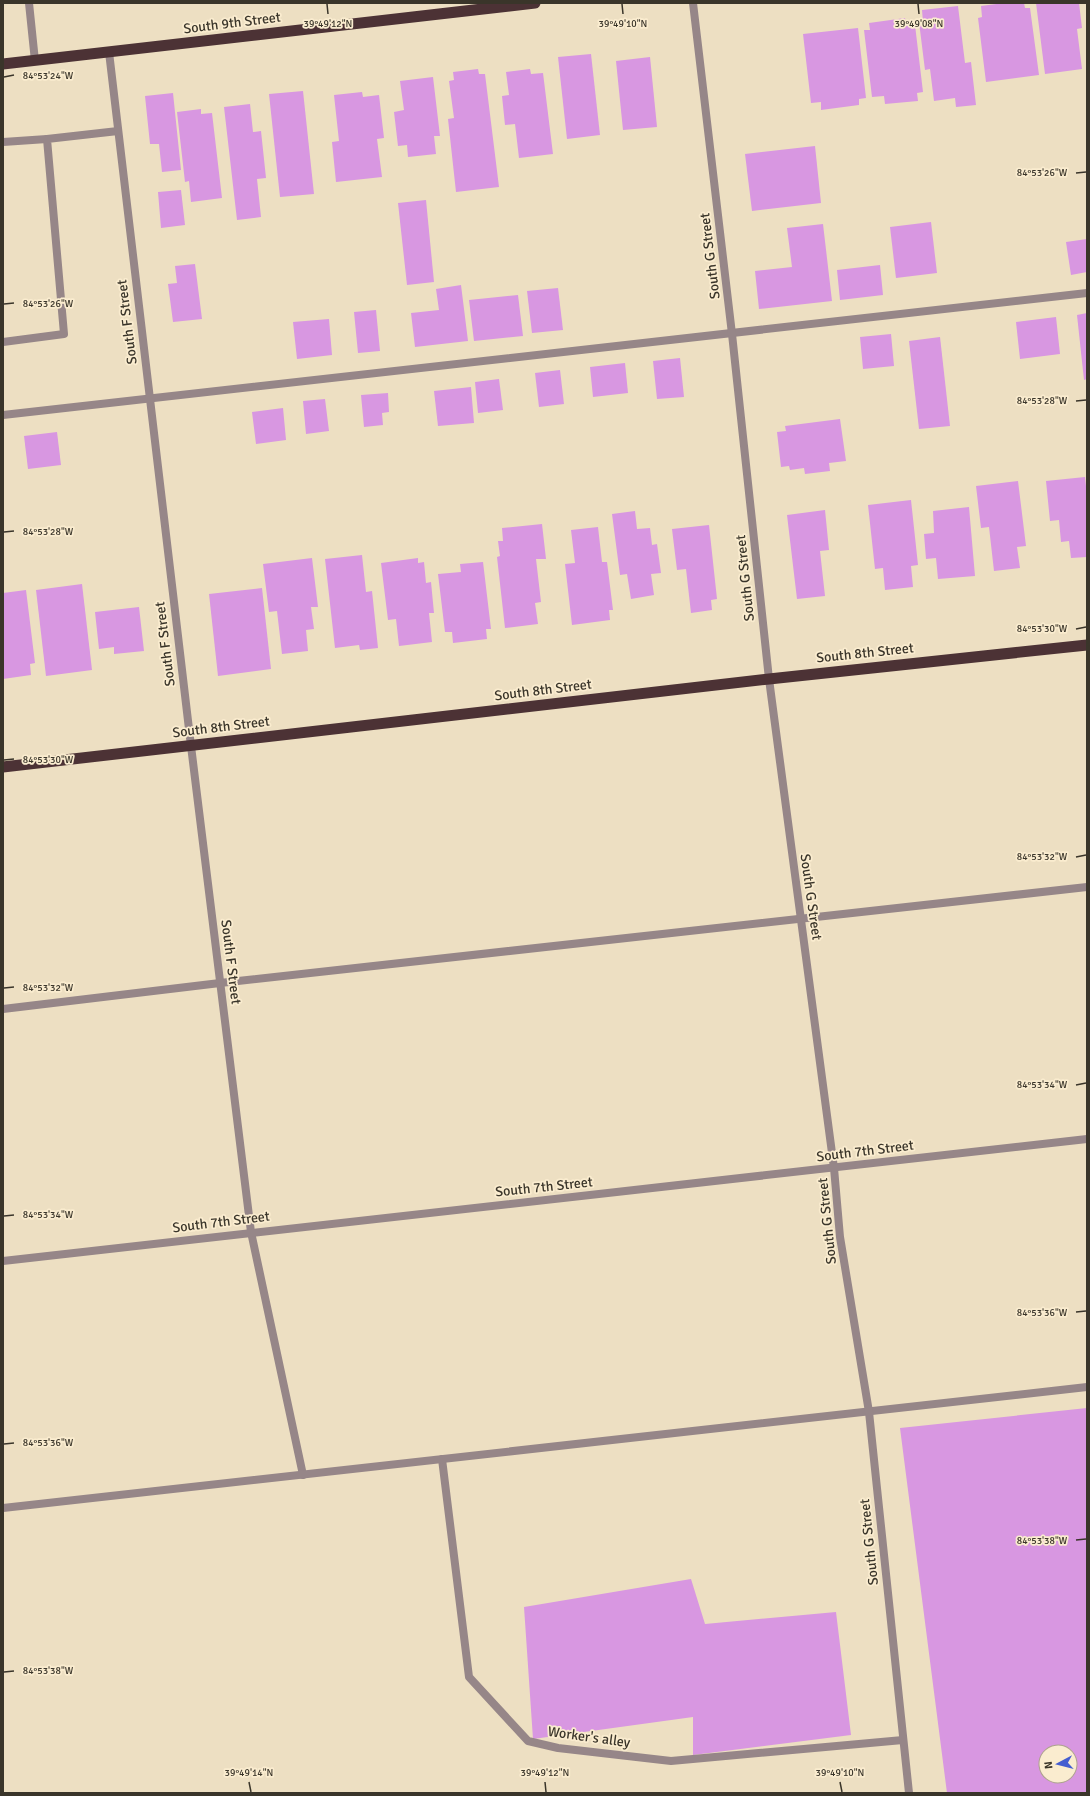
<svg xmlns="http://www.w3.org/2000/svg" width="1090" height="1796" font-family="Signika,sans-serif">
  <rect width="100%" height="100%" fill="#eddfc2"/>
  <g fill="#d897e1" fill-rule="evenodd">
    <polygon points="1004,3 1024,3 1025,8 1030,8 1039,75 986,82 978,18 982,17 981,6"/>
    <polygon points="1036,3 1079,3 1082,28 1077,29 1082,69 1045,74"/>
    <polygon points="958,6 965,63 971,62 976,105 956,107 955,98 934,101 930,69 925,70 919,22 923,22 922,10"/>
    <polygon points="905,18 906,26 915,25 923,92 917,93 918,101 885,104 884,96 872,97 864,30 870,30 869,23"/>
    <polygon points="858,28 866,98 859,99 859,105 821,110 821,102 811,103 803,34"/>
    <polygon points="591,54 600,135 567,139 558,57"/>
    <polygon points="650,57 657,127 623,130 616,61"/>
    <polygon points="478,69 479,74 485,74 499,187 456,192 448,119 454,118 449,81 454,80 453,72"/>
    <polygon points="530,69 531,74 543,73 553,154 519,158 515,124 505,125 502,96 509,95 506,72"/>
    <polygon points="433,77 440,136 434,136 436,154 408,157 407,145 398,146 394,112 404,110 400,81"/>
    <polygon points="303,91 314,194 280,197 269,94"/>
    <polygon points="362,92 363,97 379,95 384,138 377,139 382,177 336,182 332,142 339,141 334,95"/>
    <polygon points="173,93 181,170 162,172 159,144 150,144 145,96"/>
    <polygon points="250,104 253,132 261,131 266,178 257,179 261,217 237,220 224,107"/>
    <polygon points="201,109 201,114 212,113 222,198 191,202 189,181 185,182 177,112"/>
    <polygon points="815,146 821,203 752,211 745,154"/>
    <polygon points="181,190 185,225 161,228 158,192"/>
    <polygon points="426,200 434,282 407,285 398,203"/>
    <polygon points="931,222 937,273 896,278 890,227"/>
    <polygon points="823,224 832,301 759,309 755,271 792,267 787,228"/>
    <polygon points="1087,239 1087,272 1071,275 1066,242"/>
    <polygon points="195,264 202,319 173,322 168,284 177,283 175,266"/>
    <polygon points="880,265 883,295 840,300 837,270"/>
    <polygon points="461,285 468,341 415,347 411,313 439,310 436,289"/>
    <polygon points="558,288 563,330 532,333 527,291"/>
    <polygon points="518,295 523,336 474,341 469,300"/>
    <polygon points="376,310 380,351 358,353 354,312"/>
    <polygon points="1087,313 1087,379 1084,380 1077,315"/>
    <polygon points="1056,317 1060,354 1020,359 1016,322"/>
    <polygon points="329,319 332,355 297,359 293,322"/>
    <polygon points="891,334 894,366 863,369 860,337"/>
    <polygon points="940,337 950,426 919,429 909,341"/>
    <polygon points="680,358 684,397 657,399 653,361"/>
    <polygon points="625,363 628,393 593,397 590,367"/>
    <polygon points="560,370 564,404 539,407 535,373"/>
    <polygon points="499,379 503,410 478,413 475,382"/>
    <polygon points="471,387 474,423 438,426 434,391"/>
    <polygon points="388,393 389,412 382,413 383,425 364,427 361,395"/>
    <polygon points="325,399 329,431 306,434 303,401"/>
    <polygon points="283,408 286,440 256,444 252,412"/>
    <polygon points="840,419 846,461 829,463 830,471 805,474 804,468 790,470 789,466 781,467 777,432 786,431 785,426"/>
    <polygon points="57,432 61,465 28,469 24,436"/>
    <polygon points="1085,477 1087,495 1087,557 1071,558 1069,541 1061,542 1059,520 1050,521 1046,481"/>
    <polygon points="1018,481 1026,546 1017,547 1020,568 994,571 989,527 981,528 976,486"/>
    <polygon points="911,500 918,565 911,566 913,587 885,590 883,568 875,569 868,505"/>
    <polygon points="969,507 975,576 938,579 936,558 926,559 924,534 934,533 933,511"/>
    <polygon points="825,510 829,550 820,551 825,596 797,599 787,515"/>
    <polygon points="635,511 637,529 650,528 652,545 657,544 661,573 651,574 654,595 631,599 627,574 620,575 612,514"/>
    <polygon points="542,524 546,559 536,559 541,602 535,603 538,624 505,628 497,557 500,556 498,541 503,541 502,528"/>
    <polygon points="709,525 717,599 711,600 712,610 691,613 686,569 677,570 672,529"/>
    <polygon points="598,527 602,562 607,562 613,610 609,610 610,620 572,625 565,564 575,563 571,530"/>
    <polygon points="362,555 366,592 372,591 378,648 360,650 359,645 335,648 325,559"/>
    <polygon points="312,558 318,607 311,607 314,629 306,630 308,651 282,654 277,611 269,612 263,564"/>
    <polygon points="418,558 418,563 424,562 426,583 431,582 434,613 429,613 432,642 399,646 396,619 388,620 381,563"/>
    <polygon points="483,562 491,629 486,629 487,639 453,643 452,632 445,632 438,574 461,572 460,564"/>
    <polygon points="82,584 92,670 46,676 36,590"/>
    <polygon points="262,588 271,669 218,676 209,594"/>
    <polygon points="26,590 35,663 30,664 31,675 3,679 3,593"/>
    <polygon points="139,607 144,651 114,654 114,647 99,649 95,612"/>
    <path d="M1087,1408V1793H947L900,1428ZM1046,1752H1070V1776H1046Z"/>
    <polygon points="691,1579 705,1624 836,1612 851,1735 693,1755 693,1717 533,1739 524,1607"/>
  </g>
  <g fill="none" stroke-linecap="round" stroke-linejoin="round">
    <g stroke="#968688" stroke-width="8">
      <polyline points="3,142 47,139"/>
      <polyline points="3,342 64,334 47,139 118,131"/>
      <polyline points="3,415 1087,293"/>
      <polyline points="3,1009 220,983 1087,887"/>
      <polyline points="251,1232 303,1475"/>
      <polyline points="442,1459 469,1677 528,1741 558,1748 671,1761 903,1740"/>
      <polyline points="3,1508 1087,1387"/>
    </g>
    <g stroke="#968688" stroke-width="8">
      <polyline points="29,3 35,61"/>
      <polyline points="693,3 732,334 769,679 834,1168 840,1237 869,1412 909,1793"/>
      <polyline points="109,52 191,746 251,1232"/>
      <polyline points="3,1261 1087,1139"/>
    </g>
    <g stroke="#4c3235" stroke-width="11">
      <polyline points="3,64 535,3"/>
      <polyline points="3,767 769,679 1087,645"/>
    </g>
  </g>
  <path fill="none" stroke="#3a352a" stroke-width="1.5" d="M327,4L328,14M622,4L623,14M918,4L919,14M4,77L14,75M1076,173L1086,172M4,304L14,303M1076,401L1086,400M4,532L14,531M1076,629L1086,627M4,760L14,759M1076,857L1086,855M4,988L14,987M1076,1085L1086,1083M4,1216L14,1215M1076,1312L1086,1311M4,1444L14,1443M1076,1540L1086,1539M4,1672L14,1671M249,1782L251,1792M545,1782L546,1792M840,1782L842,1792"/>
  <g text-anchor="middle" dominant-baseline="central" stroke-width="3.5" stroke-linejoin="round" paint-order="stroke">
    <g font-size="14" fill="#3a352a" stroke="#faeccf">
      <text transform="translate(232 23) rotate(-7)">South 9th Street</text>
      <text transform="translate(710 256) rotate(-97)">South G Street</text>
      <text transform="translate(127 322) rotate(-97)">South F Street</text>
      <text transform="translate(745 578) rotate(-96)">South G Street</text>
      <text transform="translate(165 644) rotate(-97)">South F Street</text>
      <text transform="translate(865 653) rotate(-6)">South 8th Street</text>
      <text transform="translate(543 690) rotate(-7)">South 8th Street</text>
      <text transform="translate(221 727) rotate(-7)">South 8th Street</text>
      <text transform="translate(811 897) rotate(82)">South G Street</text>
      <text transform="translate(231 962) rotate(83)">South F Street</text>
      <text transform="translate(865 1151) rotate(-7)">South 7th Street</text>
      <text transform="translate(544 1187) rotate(-6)">South 7th Street</text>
      <text transform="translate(827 1221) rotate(-96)">South G Street</text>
      <text transform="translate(221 1222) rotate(-7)">South 7th Street</text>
      <text transform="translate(869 1542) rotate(-96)">South G Street</text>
      <text transform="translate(589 1737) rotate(8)">Worker's alley</text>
    </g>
  </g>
  <g font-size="10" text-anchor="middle" fill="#3a352a" stroke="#faeccf" stroke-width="3.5" stroke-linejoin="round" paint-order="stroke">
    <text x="328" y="27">39°49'12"N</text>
    <text x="623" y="27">39°49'10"N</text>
    <text x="919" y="27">39°49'08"N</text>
    <text x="48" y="79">84°53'24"W</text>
    <text x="1042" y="176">84°53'26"W</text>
    <text x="48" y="307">84°53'26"W</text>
    <text x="1042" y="404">84°53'28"W</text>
    <text x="48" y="535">84°53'28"W</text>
    <text x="1042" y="632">84°53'30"W</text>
    <text x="48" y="763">84°53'30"W</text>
    <text x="1042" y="860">84°53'32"W</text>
    <text x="48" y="991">84°53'32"W</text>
    <text x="1042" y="1088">84°53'34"W</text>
    <text x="48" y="1218">84°53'34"W</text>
    <text x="1042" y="1316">84°53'36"W</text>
    <text x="48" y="1446">84°53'36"W</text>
    <text x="1042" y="1544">84°53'38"W</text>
    <text x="48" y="1674">84°53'38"W</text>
    <text x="249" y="1776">39°49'14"N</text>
    <text x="545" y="1776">39°49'12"N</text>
    <text x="840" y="1776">39°49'10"N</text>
  </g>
  <rect width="1090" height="1796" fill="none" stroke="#3a352a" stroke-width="8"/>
  <g transform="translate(1058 1764) rotate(263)"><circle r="19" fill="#faeccf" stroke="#ada38d"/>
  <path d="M0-3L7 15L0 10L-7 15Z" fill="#445dd0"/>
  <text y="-6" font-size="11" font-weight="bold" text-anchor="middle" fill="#3a352a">N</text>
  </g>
</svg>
